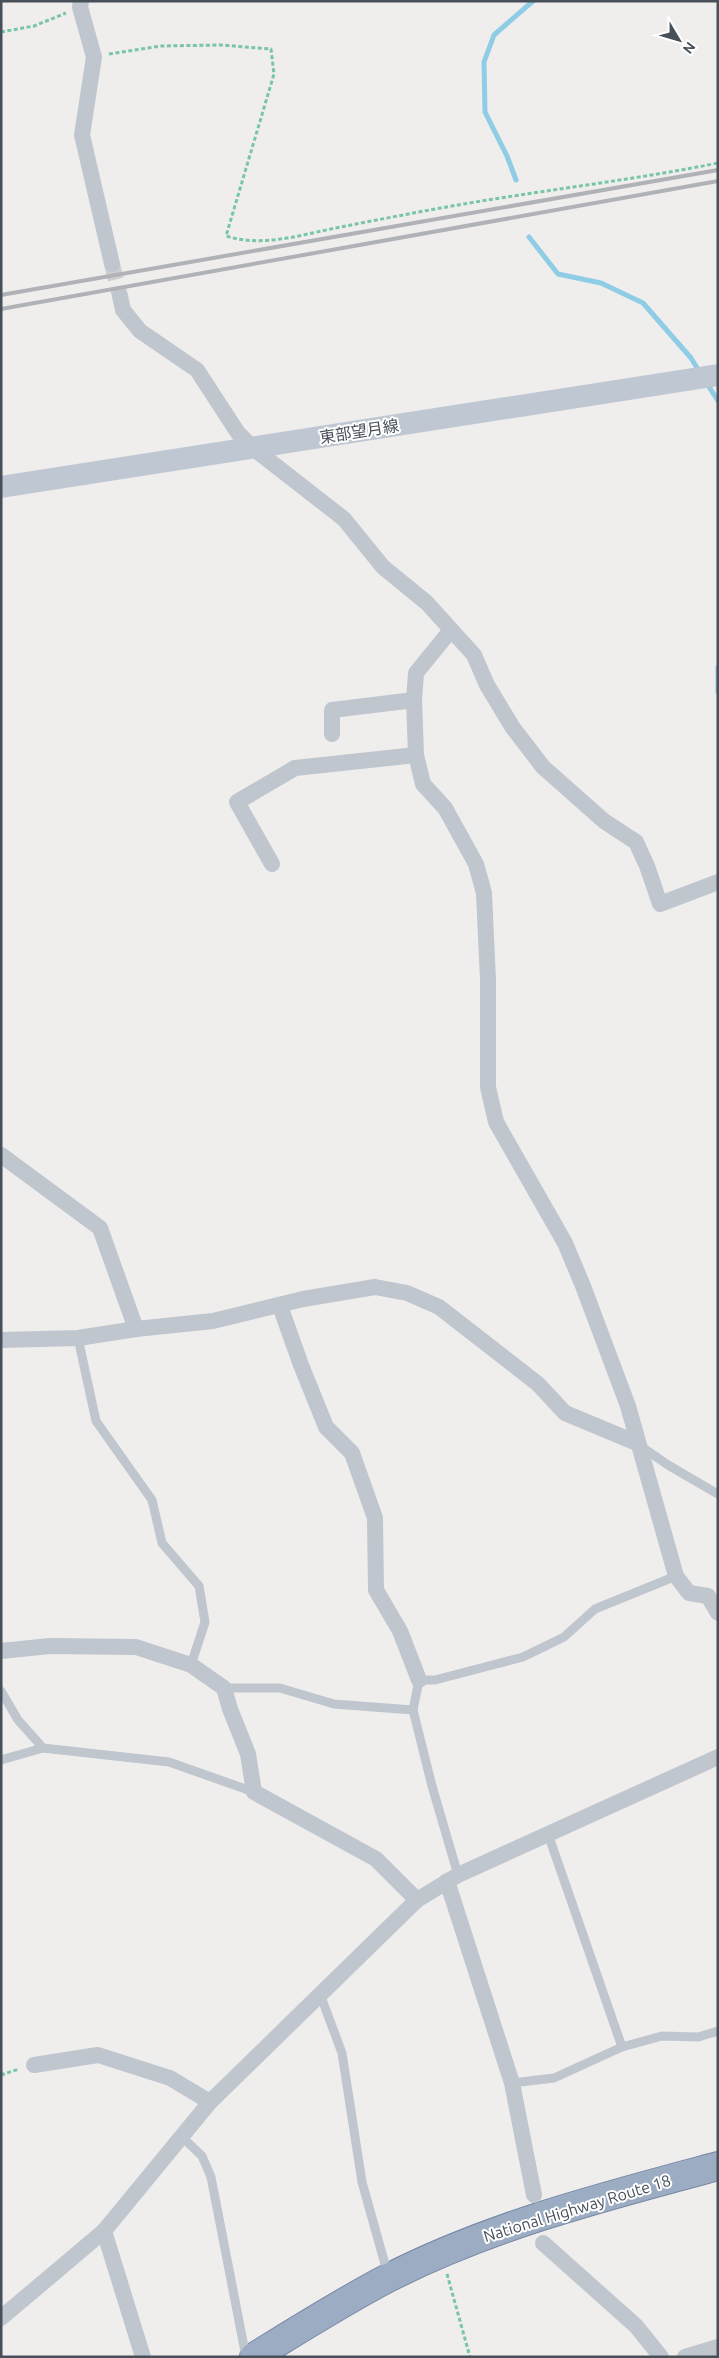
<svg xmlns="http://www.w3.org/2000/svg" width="719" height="2358" font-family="Ubuntu,'Noto Sans JP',sans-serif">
  <rect width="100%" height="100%" fill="#f0eded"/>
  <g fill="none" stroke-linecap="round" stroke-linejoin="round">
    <g stroke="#8ecde5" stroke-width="5">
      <polyline points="516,180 507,156 485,112 484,62 494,35 533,1"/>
      <polyline points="529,237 558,274 601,283 643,303 691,358 699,371"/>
      <polyline points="706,382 718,401"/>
      <polyline points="718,667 718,692"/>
    </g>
    <polyline stroke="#cecdcf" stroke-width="16" stroke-dasharray="16 8" stroke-linecap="butt" points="112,264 120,296"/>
    <g stroke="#7487a4" stroke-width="30">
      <path id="trunk" d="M254,2357C298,2330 342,2302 388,2278C492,2225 606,2196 718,2166"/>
    </g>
    <g stroke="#79c6a6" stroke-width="3" stroke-dasharray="4 2.5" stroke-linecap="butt">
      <polyline points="1,32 34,26 66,13"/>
      <path d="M109,54L161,46L221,45L271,49L274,74L226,236C264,248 303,234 341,227C392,217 443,207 494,199C569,187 643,178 718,163"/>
      <polyline points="1,2075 19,2069"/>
      <polyline points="447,2274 470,2357"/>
    </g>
    <g stroke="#bfc6ce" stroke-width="9">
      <polyline points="78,1338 96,1421 152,1500 162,1543 199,1586 205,1622 191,1665"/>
      <polyline points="639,1445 668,1465 718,1494"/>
      <polyline points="224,1688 280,1688 334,1704 413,1710"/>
      <polyline points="1,1691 18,1720 43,1748 169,1762 254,1792"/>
      <polyline points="1,1760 43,1748"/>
      <polyline points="548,1834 622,2047"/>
      <polyline points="458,1875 432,1786 413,1710 419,1680 435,1680 523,1657 564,1637 595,1609 676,1576"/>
      <polyline points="320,1994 342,2053 362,2182 388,2275"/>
      <polyline points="512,2083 554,2078 622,2047 662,2036 698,2037 718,2031"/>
      <polyline points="181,2136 202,2156 211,2177 246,2357"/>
    </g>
    <g stroke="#bfc6ce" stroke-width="16">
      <polyline points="81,1 80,7 94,57 82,135 112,264"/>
      <polyline points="120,296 123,310 140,331 197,370 238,433 253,448 344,519 383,567 427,603 474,655 487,685 513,728 543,767 604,821 636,842 647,866 660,904 718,882"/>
      <polyline points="451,630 416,673 414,700 416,755 423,784 445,808 476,864 484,893 488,980 488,1087 496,1122 565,1243 583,1286 628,1406 676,1576 689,1593 708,1596 718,1613"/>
      <polyline points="332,734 332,710 414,700"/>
      <polyline points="272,864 237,802 295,768 416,755"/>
      <polyline points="1,1155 100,1228 136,1329"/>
      <polyline points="280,1306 301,1365 326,1427 352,1453 375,1518 376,1590 400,1631 419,1680"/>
      <polyline points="1,1340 78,1338 136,1329 213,1321 303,1299 375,1287 407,1293 439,1307 538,1384 565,1413 637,1443"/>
      <polyline points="1,1651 50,1646 136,1647 191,1665 224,1688 230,1709 248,1754 254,1792 376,1859 417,1900"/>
      <polyline points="447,1881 512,2083 534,2195"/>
      <polyline points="34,2065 98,2055 170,2078 210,2102"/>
      <polyline points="104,2231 143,2357"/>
      <polyline points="543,2243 636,2326 661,2357"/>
      <polyline points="1,2318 104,2231 210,2102 417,1900 458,1875 718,1757"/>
      <polyline points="685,2357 718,2347"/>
    </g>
    <polyline stroke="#bfc7d3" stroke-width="22" points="1,487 718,375"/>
    <use href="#trunk" stroke="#9cacc2" stroke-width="28"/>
    <g stroke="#b0b2b7" stroke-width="4">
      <polyline points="1,295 718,170"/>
      <polyline points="1,309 718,181"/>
    </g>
  </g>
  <g text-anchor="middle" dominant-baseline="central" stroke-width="4" stroke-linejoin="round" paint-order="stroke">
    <g font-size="16" fill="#474f59" stroke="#fff">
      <text transform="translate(359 431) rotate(-9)">東部望月線</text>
      <text transform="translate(577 2208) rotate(-17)">National Highway Route 18</text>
    </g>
  </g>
  <rect width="719" height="2358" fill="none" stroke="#474f59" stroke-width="5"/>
  <g transform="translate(679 40) rotate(128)" stroke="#ffffff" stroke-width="4" paint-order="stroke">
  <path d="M0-4L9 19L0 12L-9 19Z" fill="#474f59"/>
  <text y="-8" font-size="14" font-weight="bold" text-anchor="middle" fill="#474f59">N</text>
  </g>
</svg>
